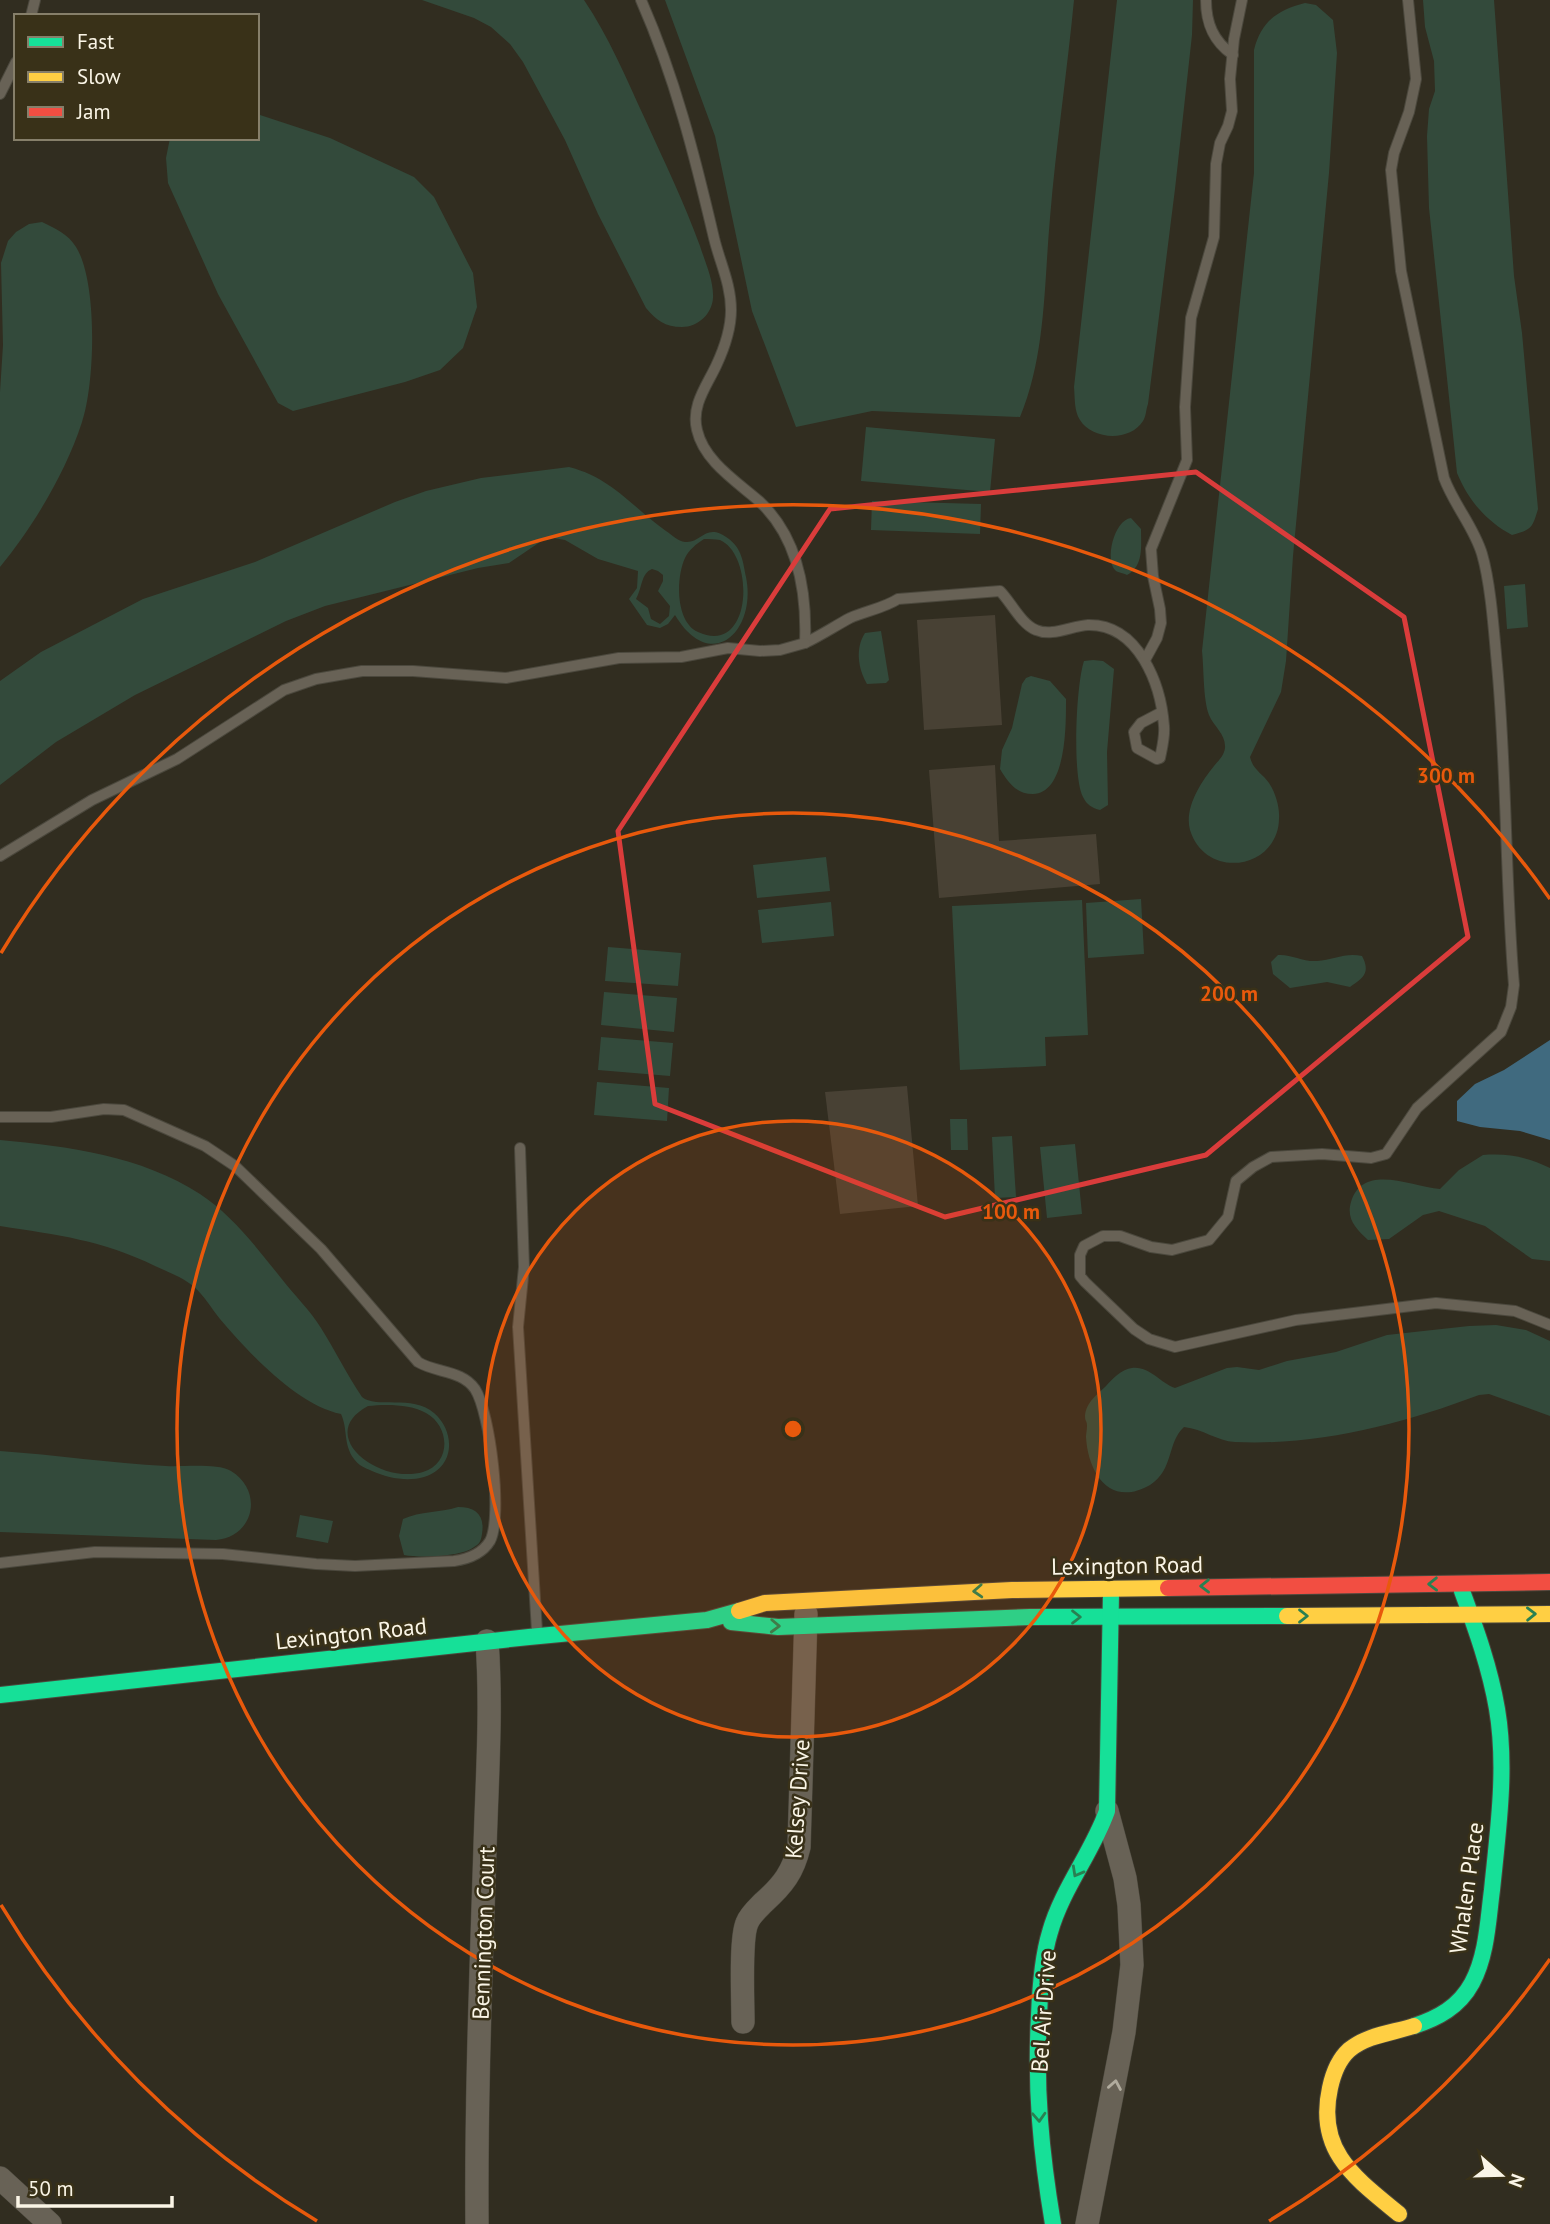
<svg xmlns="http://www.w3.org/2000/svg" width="1550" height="2224" font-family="'PT Sans',sans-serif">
  <rect width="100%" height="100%" fill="#312d20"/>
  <g fill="#334a3b" fill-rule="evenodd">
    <path d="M422,0H584C609,37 626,78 645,119C664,161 684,202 700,246C705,262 714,281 713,298C712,314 698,327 682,327C665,327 656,320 646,308L598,214L565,140L523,62L510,44L491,27L474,18Z"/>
    <path d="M665,0H1074C1067,73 1056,145 1050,218C1044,284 1046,355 1020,417L872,411L796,427L752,311L715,136Z"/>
    <path d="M1117,0H1193L1192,35L1175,189L1148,404C1146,409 1146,417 1143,421C1130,442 1092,440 1080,420C1074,411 1075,398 1074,387Z"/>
    <path d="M1423,0H1494L1514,276L1522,333L1538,509C1532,529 1532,529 1512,535C1487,522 1468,500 1457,473L1429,208L1427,136L1429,109L1435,91L1434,61L1425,27Z"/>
    <path d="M1305,3L1316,5L1333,20L1337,53L1329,173L1293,556L1286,661L1281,692L1250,757C1253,770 1262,773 1269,783C1275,792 1280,807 1279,819C1278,869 1206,881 1190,830C1184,808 1201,782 1214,766C1218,761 1224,756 1225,748C1226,734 1214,727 1209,715C1203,699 1204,669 1202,651L1254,173V50C1261,21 1278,10 1305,3Z"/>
    <polygon points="257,114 330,138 414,177 434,197 473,273 477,307 463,348 440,370 405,382 293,411 278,403 218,294 168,183 166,158 170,138 257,138"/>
    <path d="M42,222C56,229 68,234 76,247C98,282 95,384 82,422C66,472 33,527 0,567V392L3,345L1,263L8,241L16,232L29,224Z"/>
    <polygon points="866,427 995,439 990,492 861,481"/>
    <path d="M569,467C612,478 631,506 666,531C672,535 678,541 685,542C702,544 705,521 729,539C742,549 743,562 746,577C757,631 711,675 675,615L668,624L660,628L647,625L629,599L637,588L638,571L598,559L565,540L554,538L543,540L509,563L478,568L325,606L286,621L135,695L56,742L0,785V681L41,652L143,599L255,562L395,502L426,491L481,478ZM704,539C709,539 715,539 720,540C755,555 753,657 698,632C675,622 676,577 685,558C689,550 696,544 704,539ZM652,569L658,571L663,575V581L658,591L670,606L669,616L660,624L651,619L648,608L636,599C642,589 641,573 652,569Z"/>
    <polygon points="872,501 981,504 980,534 871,530"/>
    <path d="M1131,518L1141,529C1141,546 1144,566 1127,575C1125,574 1118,572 1116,571C1104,561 1114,520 1131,518Z"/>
    <polygon points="1525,584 1528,627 1507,629 1504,586"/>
    <path d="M881,631L889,680L886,683L867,684C858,669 855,648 865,633Z"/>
    <path d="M1093,660L1103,661L1114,669L1107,752L1108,805L1100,810C1092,808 1087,805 1083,797C1072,776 1076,685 1084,661Z"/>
    <path d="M1031,676L1050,681L1066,699C1066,723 1067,793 1033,794C1016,794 1008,782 1000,769L1002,750L1012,728L1022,684L1026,678Z"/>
    <polygon points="826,857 830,891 757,898 753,865"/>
    <polygon points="1141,899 1144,954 1088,958 1086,903"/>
    <polygon points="1082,900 1088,1035 1045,1037 1046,1066 960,1070 952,906"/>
    <polygon points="831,902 834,936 762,943 758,910"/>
    <polygon points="608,947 681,953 678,986 605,981"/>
    <path d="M1278,955C1291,954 1303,962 1317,961C1333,960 1346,952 1362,956C1371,973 1363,978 1350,987L1327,982L1290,988L1273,974L1271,962Z"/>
    <polygon points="604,992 677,998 674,1032 601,1025"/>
    <polygon points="601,1037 673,1043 670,1076 598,1070"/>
    <polygon points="597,1082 669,1088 667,1121 594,1115"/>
    <polygon points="950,1119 967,1119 968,1150 951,1150"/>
    <polygon points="1012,1136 1016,1197 995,1198 992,1137"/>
    <path d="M0,1140C67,1146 142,1156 200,1194C232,1215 257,1248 281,1278C294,1295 310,1310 321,1328C335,1350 347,1375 362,1397C376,1409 412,1394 434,1413C456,1432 455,1468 424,1477C407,1482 388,1478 372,1471C365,1468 358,1465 354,1459C343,1444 348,1429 341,1414C297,1405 249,1353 220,1319C211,1308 204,1295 193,1286C182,1277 168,1272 155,1266C102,1240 58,1235 0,1226ZM368,1406C385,1404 411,1404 426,1413C450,1426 452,1463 423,1472C379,1485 314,1435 368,1406Z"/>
    <polygon points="1075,1144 1082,1214 1047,1218 1040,1147"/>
    <path d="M1483,1155C1508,1153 1527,1157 1550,1168V1261L1532,1259L1485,1226L1439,1211L1423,1215L1389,1239L1368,1240C1356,1229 1346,1219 1351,1202C1363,1162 1412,1187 1440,1189L1459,1170Z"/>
    <path d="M1496,1325L1526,1330L1550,1341V1416L1489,1394L1479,1395C1402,1424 1318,1446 1235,1442C1217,1441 1203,1429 1184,1427C1167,1442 1174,1470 1150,1485C1110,1508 1088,1473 1086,1437C1086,1433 1087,1430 1087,1426C1087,1420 1085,1422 1085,1416C1086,1402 1098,1394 1106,1386C1112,1379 1122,1369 1132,1368C1150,1366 1160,1383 1175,1388L1227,1368L1237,1367L1259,1370L1287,1361L1336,1352L1387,1335L1469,1326Z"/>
    <path d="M0,1451C56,1455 111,1463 166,1466C183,1467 217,1463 231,1471C264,1491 254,1537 216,1540L0,1532Z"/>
    <path d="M458,1507C476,1507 485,1515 482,1534C481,1540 480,1544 474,1547C461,1557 420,1558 404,1555L399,1536L403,1519C421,1511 439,1513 458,1507Z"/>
    <polygon points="300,1515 333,1521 328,1543 296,1537"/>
  </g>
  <polygon fill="#406a7f" points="1550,1040 1550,1140 1520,1131 1480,1127 1457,1121 1457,1101 1475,1084 1504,1070"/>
  <g fill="#484134">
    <polygon points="995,615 1002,725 924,730 917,620"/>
    <polygon points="995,765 999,841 1096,834 1100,884 939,898 929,770"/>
    <polygon points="907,1086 918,1206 840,1214 825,1092"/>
  </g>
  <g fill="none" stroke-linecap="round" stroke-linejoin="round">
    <g stroke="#4b483d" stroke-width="12">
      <g id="lane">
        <path d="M641,0C675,77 695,157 714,238C720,263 731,284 731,310C731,329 724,349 716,366C706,387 691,406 697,430C704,461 736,481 759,501C798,537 807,592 805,643C820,636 835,626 850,618C866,611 884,608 898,599L1000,591C1011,602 1021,624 1036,630C1052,637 1071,626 1088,625C1139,624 1161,685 1164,726C1165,737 1162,748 1160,758L1157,759L1137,748L1134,732L1141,723L1162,712"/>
        <path d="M1206,0C1206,23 1213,41 1233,55"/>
        <path d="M1408,0L1416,79L1409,112L1394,153L1391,170L1401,271L1444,478C1454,505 1474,527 1482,554C1491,585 1494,633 1497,665C1507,772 1505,879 1514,985L1511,1007L1501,1032L1417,1108L1386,1154L1371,1158L1322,1154L1271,1157L1253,1167L1236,1181L1228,1217L1209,1240L1172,1250L1151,1247L1120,1236H1103L1084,1246L1080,1255V1276L1085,1282L1134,1329L1149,1339L1175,1347L1296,1320L1436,1303L1515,1311L1550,1325"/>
        <polyline points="31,16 35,0"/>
        <polyline points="0,94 16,62"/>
        <polyline points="1145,660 1157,638 1161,623 1160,609 1153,576 1151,549 1187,460 1185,407 1191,318 1214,237 1216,164 1220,143 1228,126 1232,111 1230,79 1234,39 1242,0"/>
        <polyline points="0,856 92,800 177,759 284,690 316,679 362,671 413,671 506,678 619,658 681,657 728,648 760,651 780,650 805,643"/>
        <path d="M0,1117H51L104,1109L124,1110L205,1146L235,1166L321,1249L418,1362C436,1373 462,1370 475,1389C490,1412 503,1517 490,1541C482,1554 468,1559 454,1561L355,1566L316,1564L223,1554L95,1552L0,1563"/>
        <polyline points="520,1148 524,1267 518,1327 537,1631"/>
      </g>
    </g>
    <g stroke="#4b483d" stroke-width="24">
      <g id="street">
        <path d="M743,2022C743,2001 740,1939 747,1923C750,1915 758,1908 764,1902C783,1885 793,1872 799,1847L806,1614"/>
        <polyline points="0,2178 50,2224"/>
        <path d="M477,2224C476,2099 481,1973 485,1848C487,1779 492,1710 487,1641"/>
        <polyline points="1087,2224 1124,2032 1132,1965 1129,1905 1125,1878 1107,1811"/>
      </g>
    </g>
    <g stroke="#4b483d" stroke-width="18">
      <g id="fast">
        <polyline points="731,1622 778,1627 1030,1617 1287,1616"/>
        <polyline points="0,1695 529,1637 707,1620 739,1611"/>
        <path d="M1414,2026C1438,2018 1459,2007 1472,1983C1487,1955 1488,1920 1492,1890C1498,1830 1507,1768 1497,1709C1490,1668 1476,1629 1462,1591"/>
        <path d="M1053,2224C1041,2153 1035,2088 1039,2016C1040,1989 1042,1958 1050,1932C1062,1889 1092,1853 1107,1811L1111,1593"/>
      </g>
    </g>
    <g stroke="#4b483d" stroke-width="18">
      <g id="slow">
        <polyline points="739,1611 765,1603 1012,1590 1168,1588"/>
        <polyline points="1287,1616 1550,1614"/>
        <path d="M1399,2214C1355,2178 1316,2151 1330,2088C1333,2074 1338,2060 1349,2050C1367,2035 1392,2033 1414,2026"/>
      </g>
    </g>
    <g stroke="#4b483d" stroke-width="18">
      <polyline id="jam" points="1168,1588 1550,1582"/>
    </g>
    <use href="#lane" stroke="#686256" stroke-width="10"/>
    <use href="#street" stroke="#686256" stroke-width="23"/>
    <use href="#fast" stroke="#16e098" stroke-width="16"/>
    <use href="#slow" stroke="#ffcf43" stroke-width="16"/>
    <use href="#jam" stroke="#f24e42" stroke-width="16"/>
  </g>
  <defs><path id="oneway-chevron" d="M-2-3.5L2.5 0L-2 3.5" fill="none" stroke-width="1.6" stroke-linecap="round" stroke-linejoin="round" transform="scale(1.75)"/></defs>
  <g stroke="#298052">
    <use href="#oneway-chevron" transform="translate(1433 1584) rotate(179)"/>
    <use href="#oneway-chevron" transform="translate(1205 1586) rotate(179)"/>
    <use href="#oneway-chevron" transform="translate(978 1591) rotate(177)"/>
    <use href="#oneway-chevron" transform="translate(1531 1614) rotate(-1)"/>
    <use href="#oneway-chevron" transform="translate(1303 1616)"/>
    <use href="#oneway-chevron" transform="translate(1076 1617)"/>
    <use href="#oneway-chevron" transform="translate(775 1626) rotate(2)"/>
    <use href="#oneway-chevron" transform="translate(1077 1872) rotate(119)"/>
    <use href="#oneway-chevron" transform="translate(1039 2117) rotate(87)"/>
  </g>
  <use stroke="#b1ac9e" href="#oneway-chevron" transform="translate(1115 2085) rotate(-80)"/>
  <path fill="none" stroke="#da3c3b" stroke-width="5" stroke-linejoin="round" d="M1196,472L1404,617L1468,937L1206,1155L945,1217L655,1104L618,831L830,509Z"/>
  <circle cx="793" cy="1429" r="308" fill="#e8590c" fill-opacity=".12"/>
  <g fill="none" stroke="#e8590c" stroke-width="3.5">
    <circle cx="793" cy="1429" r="308"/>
    <circle cx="793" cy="1429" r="616"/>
    <path d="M1550 1959A924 924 0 0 1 1269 2221M317 2221A924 924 0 0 1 1 1905M1 953A924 924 0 0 1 1550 899"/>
  </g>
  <g text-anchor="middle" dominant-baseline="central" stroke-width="5" stroke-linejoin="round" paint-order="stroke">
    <g font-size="23" fill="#faf5e6" stroke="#393118">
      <text transform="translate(1127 1565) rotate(-1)">Lexington Road</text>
      <text transform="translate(351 1633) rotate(-6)">Lexington Road</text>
      <text transform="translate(797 1799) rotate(-86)">Kelsey Drive</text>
      <text transform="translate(1466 1888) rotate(-82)">Whalen Place</text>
      <text transform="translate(483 1933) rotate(-88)">Bennington Court</text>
      <text transform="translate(1043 2011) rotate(-86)">Bel Air Drive</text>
    </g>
  </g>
  <circle cx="793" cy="1429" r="10" fill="#e8590c" stroke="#393118" stroke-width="3.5"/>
  <g font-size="21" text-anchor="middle" font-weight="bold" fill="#e8590c" stroke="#393118" stroke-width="5" stroke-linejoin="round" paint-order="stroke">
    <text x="1446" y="783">300 m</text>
    <text x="1229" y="1001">200 m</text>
    <text x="1011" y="1219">100 m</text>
  </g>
  <rect x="14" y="14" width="245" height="126" fill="#393118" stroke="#867f6a" stroke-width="2"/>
  <rect x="28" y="37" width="35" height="10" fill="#16e098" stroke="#867f6a" stroke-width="2"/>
  <text x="77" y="49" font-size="21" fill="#faf5e6">Fast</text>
  <rect x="28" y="72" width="35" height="10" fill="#ffcf43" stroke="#867f6a" stroke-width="2"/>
  <text x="77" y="84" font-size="21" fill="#faf5e6">Slow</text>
  <rect x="28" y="107" width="35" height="10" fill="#f24e42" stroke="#867f6a" stroke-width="2"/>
  <text x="77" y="119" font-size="21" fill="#faf5e6">Jam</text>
  <g transform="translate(1501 2175) rotate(110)" stroke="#393118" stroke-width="5" paint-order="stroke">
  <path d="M0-5L12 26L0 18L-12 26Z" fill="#faf5e6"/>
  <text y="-10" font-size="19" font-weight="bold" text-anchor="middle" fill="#faf5e6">N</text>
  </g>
  <path d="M18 2196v10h154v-10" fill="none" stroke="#faf5e6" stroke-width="3.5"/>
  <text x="28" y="2196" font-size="21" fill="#faf5e6" stroke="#393118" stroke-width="5" paint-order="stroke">50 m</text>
</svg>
